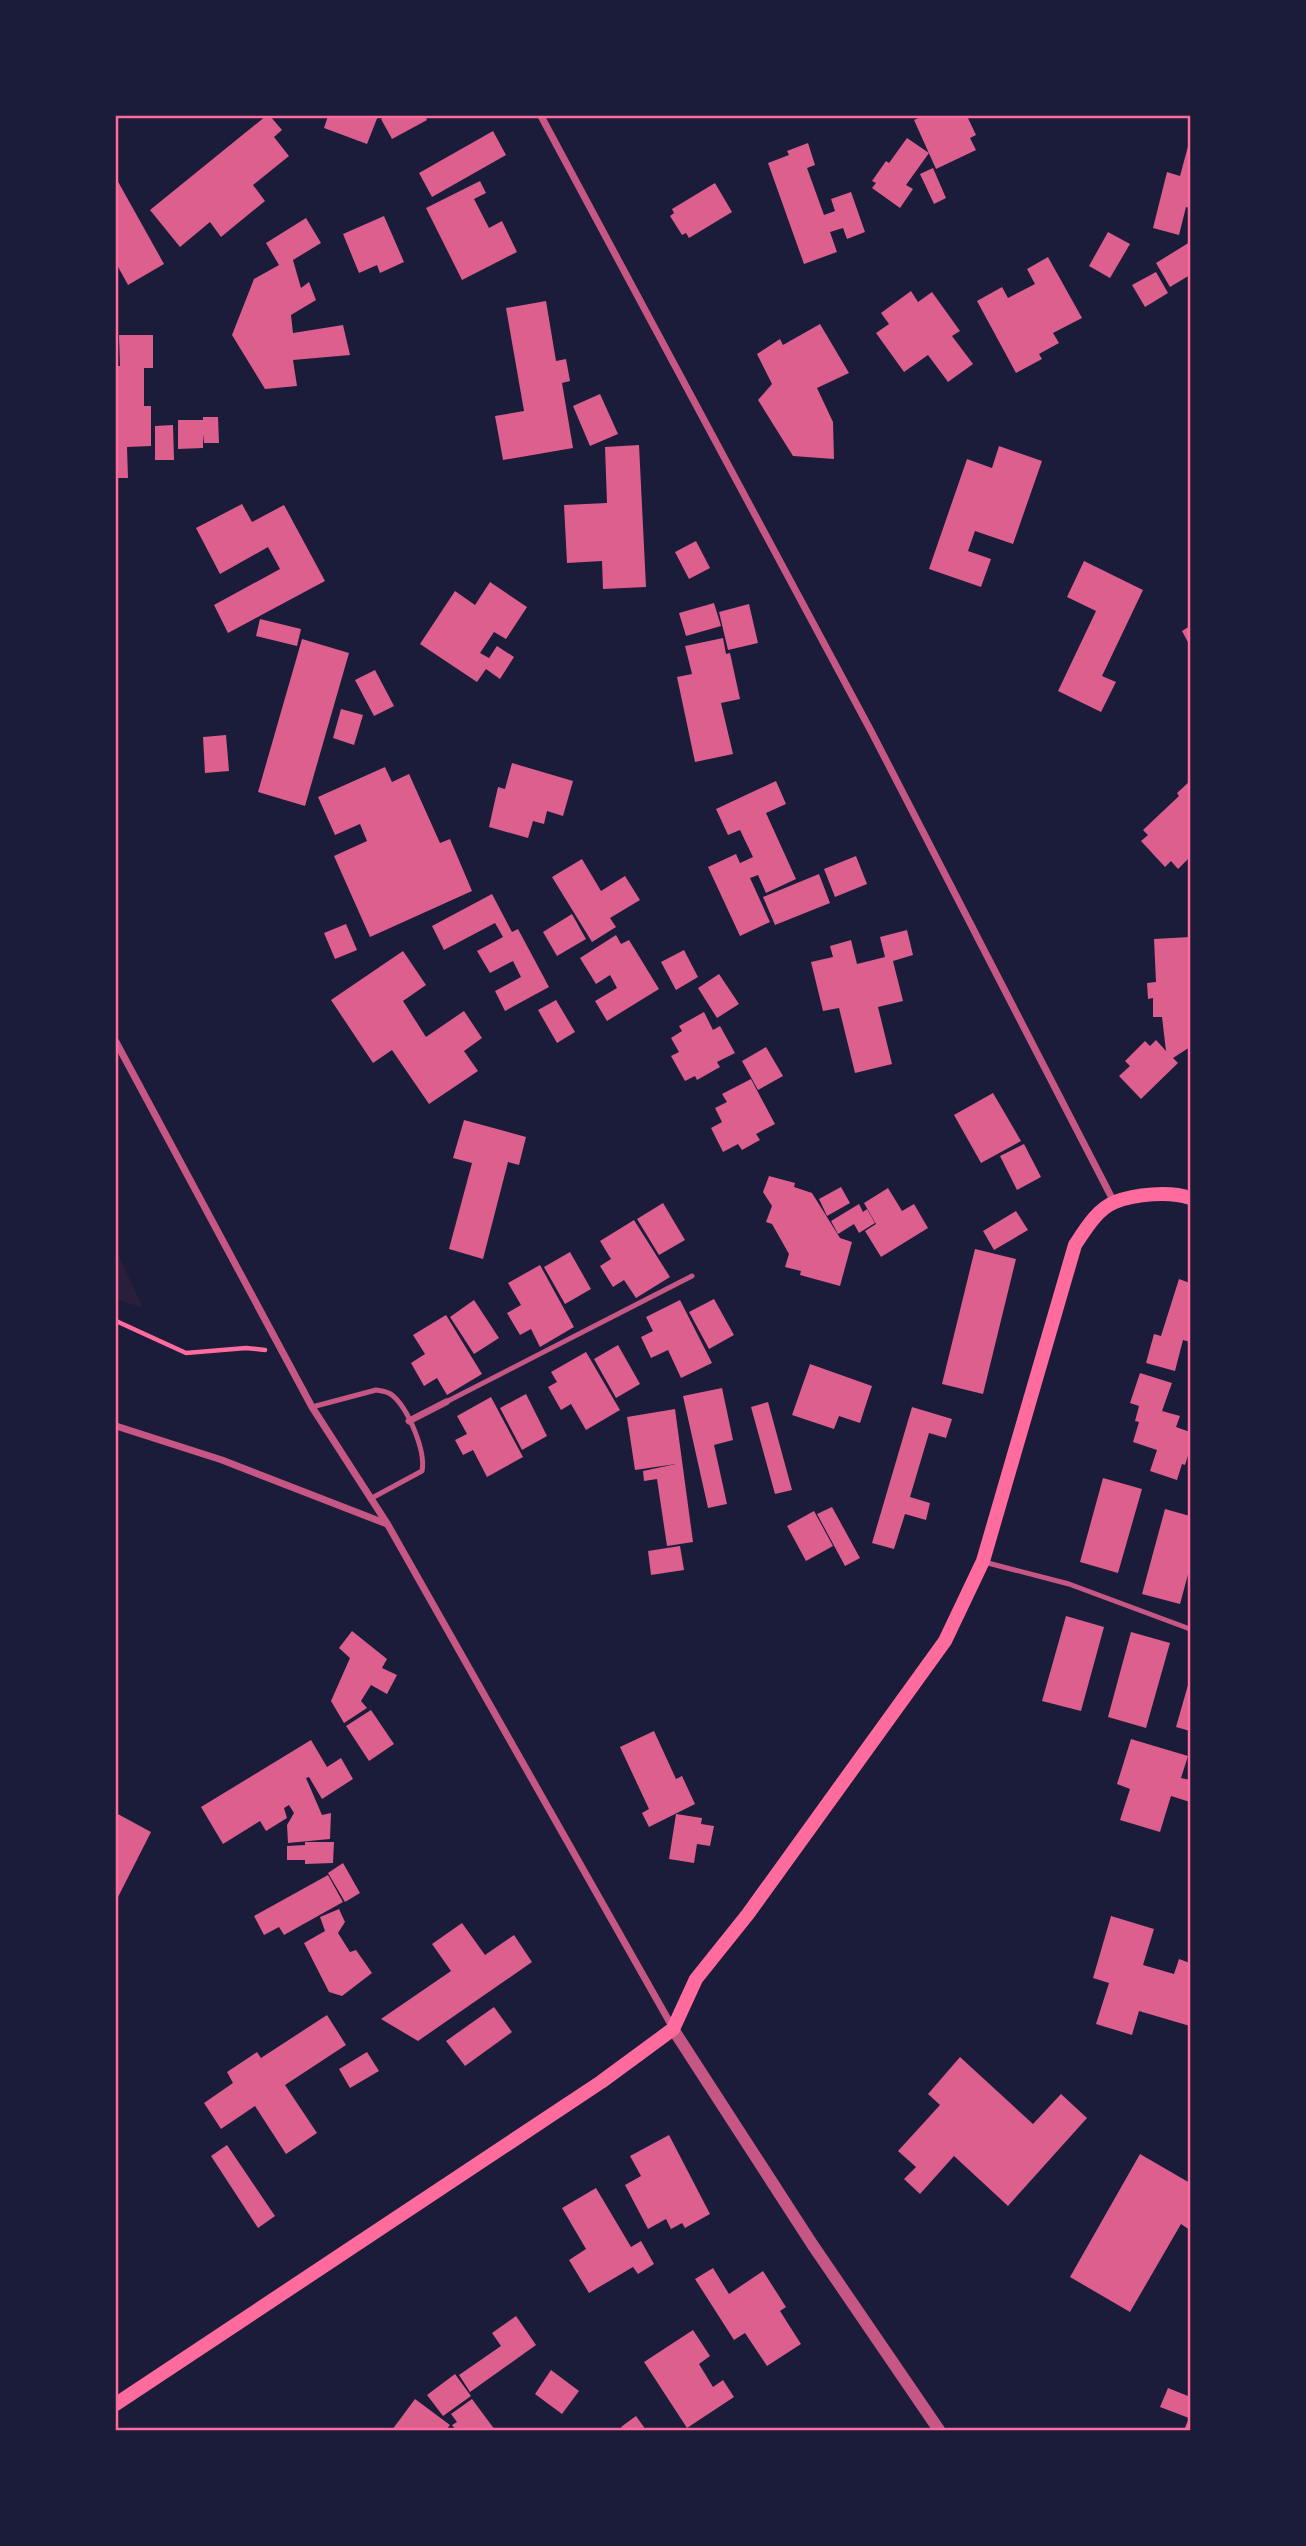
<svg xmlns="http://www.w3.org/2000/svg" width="1306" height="2546" font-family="'Source Sans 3',sans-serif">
  <rect width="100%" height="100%" fill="#1b1b3a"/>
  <polygon fill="#2a1e3b" points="116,1250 143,1308 116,1299"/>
  <g fill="#dd5f8e">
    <polygon points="266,116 270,116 282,130 274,137 289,156 253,185 265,201 221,237 210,222 180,247 150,210"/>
    <polygon points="328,116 378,116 367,144 324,128"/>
    <polygon points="387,116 425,116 427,120 392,139 381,119"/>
    <polygon points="923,116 967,116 976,135 970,138 976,150 936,169 914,120"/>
    <polygon points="493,131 506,155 432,197 419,173"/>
    <polygon points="907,138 929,153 906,185 913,189 900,208 872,188 876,183 872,181 886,161 889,163"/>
    <polygon points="1190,139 1190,208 1186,207 1179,235 1153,228 1167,172 1180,176"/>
    <polygon points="808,143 815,165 807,168 824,215 835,211 831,199 851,192 865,232 847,239 843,228 830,232 837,252 804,264 768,163 789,155 787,151"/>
    <polygon points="933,168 946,198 934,204 920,174"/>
    <polygon points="116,178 164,264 128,285 116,263"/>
    <polygon points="480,181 486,193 474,199 489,228 502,221 517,252 462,280 426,208"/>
    <polygon points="715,183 732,212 689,238 686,233 682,235 670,216 674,213 672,209"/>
    <polygon points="384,216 404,262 380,273 377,265 359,273 343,234"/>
    <polygon points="306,218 321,243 293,260 301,288 309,282 316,300 291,315 293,333 343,325 350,355 293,360 297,386 265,389 232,335 254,279 279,265 266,243"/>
    <polygon points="1108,232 1130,244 1110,278 1089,266"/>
    <polygon points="1190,242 1190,275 1170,287 1156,263"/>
    <polygon points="1048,257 1082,318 1053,333 1059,343 1039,354 1042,359 1016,373 977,301 1002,287 1008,298 1035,284 1027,269"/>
    <polygon points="1156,272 1168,293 1145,307 1132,285"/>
    <polygon points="911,291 918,302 932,292 960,331 952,336 973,364 948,382 928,355 904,372 876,333 889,324 881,313"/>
    <polygon points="546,301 556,361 566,359 570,381 562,383 573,448 503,460 495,416 524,411 506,308"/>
    <polygon points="820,324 849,373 817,388 833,422 834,459 793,456 758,400 772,384 757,354 780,339 783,345"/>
    <polygon points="119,335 153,335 153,368 144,368 144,406 151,406 151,446 127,447 128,478 116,478 116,366 120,366"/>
    <polygon points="600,394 618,434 590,446 573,406"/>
    <polygon points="203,417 218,417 219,443 204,443 203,434 203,448 178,449 178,420 203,420"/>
    <polygon points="173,425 174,460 155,460 155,426"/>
    <polygon points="639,445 646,587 603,589 602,561 567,563 564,505 607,503 605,447"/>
    <polygon points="999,446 1042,461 1013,544 975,531 968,551 991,559 981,587 929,569 967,459 992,468"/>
    <polygon points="242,504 252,522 284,505 325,581 228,633 214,605 280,569 268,547 220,574 196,528"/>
    <polygon points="696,541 710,568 689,579 675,552"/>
    <polygon points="1084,561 1143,590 1102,676 1116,682 1101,712 1058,691 1096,611 1067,597"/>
    <polygon points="490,582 527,607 506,639 494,632 480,653 489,658 497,646 514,657 500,679 486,669 477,682 420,644 455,591 475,605"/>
    <polygon points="714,603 721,626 686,636 679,613"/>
    <polygon points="749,604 758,643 728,650 719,612"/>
    <polygon points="260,619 301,629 297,646 256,636"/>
    <polygon points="1190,626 1190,646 1182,631"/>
    <polygon points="723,638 726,654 730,653 740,699 721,703 733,754 695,762 677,677 692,674 685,646"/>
    <polygon points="302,639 349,653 305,806 258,792"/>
    <polygon points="375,670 394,706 374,716 355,680"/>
    <polygon points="341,709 363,715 354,745 333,738"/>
    <polygon points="226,735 229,771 205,773 203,737"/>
    <polygon points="512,763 573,781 563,816 547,811 544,824 533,821 528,838 489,827 498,787 505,789"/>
    <polygon points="385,767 392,782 409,774 440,843 450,839 472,891 370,937 334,856 367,841 360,824 335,835 318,797"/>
    <polygon points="776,781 786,804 766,813 796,879 766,893 758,875 750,878 770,922 740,936 708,867 736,854 740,863 753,857 740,830 728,835 716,809"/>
    <polygon points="1190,781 1190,857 1178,869 1171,861 1165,867 1141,841 1148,835 1143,830 1179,796 1177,793"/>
    <polygon points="856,856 867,884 835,897 824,869"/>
    <polygon points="582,859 601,891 625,876 640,900 610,918 616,927 592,942 552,877"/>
    <polygon points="819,874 830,903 775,925 763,897"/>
    <polygon points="492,894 512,932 518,929 549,987 505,1011 495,991 521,977 513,961 490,973 477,951 503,937 495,923 444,950 432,926"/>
    <polygon points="572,914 586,939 557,956 543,932"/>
    <polygon points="346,924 357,950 335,959 324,933"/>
    <polygon points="907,930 913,955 893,961 903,1001 878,1007 892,1064 855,1073 839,1008 823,1011 811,962 833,957 830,946 851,940 857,964 885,957 880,937"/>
    <polygon points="616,935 621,944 629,940 659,989 607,1021 595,1001 617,988 610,975 596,984 580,958"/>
    <polygon points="1190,937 1190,1047 1173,1058 1178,1063 1141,1099 1119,1076 1130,1066 1125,1061 1145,1041 1150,1046 1156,1040 1166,1051 1162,1017 1153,1017 1153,998 1148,999 1147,983 1156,982 1154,939"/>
    <polygon points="684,950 698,977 676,990 661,962"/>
    <polygon points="403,951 426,985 403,1001 426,1037 464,1011 482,1038 464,1051 478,1071 429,1104 392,1050 373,1063 331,1000"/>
    <polygon points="719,974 739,1004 717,1018 698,988"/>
    <polygon points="556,1000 575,1032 557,1043 538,1010"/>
    <polygon points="704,1012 713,1030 720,1026 735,1053 717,1062 720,1067 697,1080 695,1076 685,1081 671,1056 679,1052 671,1038 682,1031 679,1026"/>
    <polygon points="766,1047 783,1076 758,1090 742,1061"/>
    <polygon points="751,1079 775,1124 756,1134 760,1140 742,1150 738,1144 723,1152 711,1128 722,1122 715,1108 727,1102 722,1094"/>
    <polygon points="993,1093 1021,1141 981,1163 954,1115"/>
    <polygon points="464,1120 526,1137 519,1165 508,1162 483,1259 449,1249 472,1163 453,1158"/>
    <polygon points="1024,1144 1041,1177 1017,1190 1000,1156"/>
    <polygon points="769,1176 795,1183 794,1187 812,1193 840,1238 852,1242 840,1286 800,1275 801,1271 785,1267 789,1254 772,1224 766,1222 772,1206 763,1192"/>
    <polygon points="841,1187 850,1203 827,1216 819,1199"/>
    <polygon points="888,1188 902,1211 914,1204 928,1228 881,1257 865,1231 876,1224 864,1203"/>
    <polygon points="663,1203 685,1240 659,1255 637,1219"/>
    <polygon points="859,1204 863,1212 867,1209 875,1223 859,1233 854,1224 838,1234 831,1221"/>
    <polygon points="1016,1211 1028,1230 994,1250 983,1231"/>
    <polygon points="634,1220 670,1277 636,1298 624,1280 613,1287 600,1266 611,1259 600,1241"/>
    <polygon points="975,1249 1016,1259 983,1394 942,1384"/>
    <polygon points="570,1252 591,1289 565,1304 544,1267"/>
    <polygon points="540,1265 574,1327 540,1347 531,1329 520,1335 507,1313 521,1305 508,1283"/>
    <polygon points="1179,1279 1190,1283 1190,1342 1183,1340 1175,1371 1146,1363 1154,1334 1161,1336"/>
    <polygon points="714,1299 734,1335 709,1349 689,1312"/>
    <polygon points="474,1300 499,1338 474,1354 450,1317"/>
    <polygon points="680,1300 712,1363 681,1378 668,1350 651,1358 641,1337 653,1331 646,1317"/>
    <polygon points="446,1315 482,1374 447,1395 437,1378 424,1386 411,1363 425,1354 413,1335"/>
    <polygon points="618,1345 640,1384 616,1398 594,1359"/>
    <polygon points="586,1352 620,1410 586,1430 571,1404 561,1410 548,1387 557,1382 551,1372"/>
    <polygon points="810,1364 872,1386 860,1423 839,1416 834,1429 792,1415"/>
    <polygon points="1140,1373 1172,1383 1162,1411 1180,1416 1176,1427 1190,1432 1188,1446 1190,1449 1185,1465 1182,1464 1177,1480 1150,1471 1157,1450 1133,1442 1139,1422 1135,1421 1139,1406 1130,1403"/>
    <polygon points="722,1388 733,1440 714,1445 727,1504 708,1508 683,1396"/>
    <polygon points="526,1394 547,1436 522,1450 500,1408"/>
    <polygon points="491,1397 523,1457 487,1477 473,1450 463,1455 455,1440 467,1434 457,1416"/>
    <polygon points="768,1402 792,1490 775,1494 751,1407"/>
    <polygon points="912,1407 952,1419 946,1438 929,1433 910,1497 930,1503 926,1520 905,1514 894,1549 872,1543"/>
    <polygon points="675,1409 693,1542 667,1546 657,1479 644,1481 643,1471 676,1464 635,1470 627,1417"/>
    <polygon points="1103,1478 1142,1489 1118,1573 1080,1562"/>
    <polygon points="832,1507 860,1558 845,1566 817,1514"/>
    <polygon points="1165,1509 1190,1516 1190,1567 1180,1604 1142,1594"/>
    <polygon points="814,1511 833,1546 806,1561 787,1526"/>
    <polygon points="680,1546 684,1570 651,1575 648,1551"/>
    <polygon points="1066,1616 1104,1627 1081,1711 1042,1701"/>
    <polygon points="352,1631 387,1659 382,1668 397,1675 387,1694 371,1685 361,1701 367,1708 344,1723 331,1701 350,1658 339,1648"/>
    <polygon points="1131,1632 1170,1643 1146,1728 1108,1717"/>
    <polygon points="1190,1678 1190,1731 1176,1727"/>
    <polygon points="371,1710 394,1744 369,1761 346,1726"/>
    <polygon points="654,1731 676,1779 682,1776 695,1804 649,1827 642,1813 649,1809 620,1747"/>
    <polygon points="1131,1739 1188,1756 1181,1778 1190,1780 1190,1802 1171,1796 1160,1832 1120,1820 1130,1789 1117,1784"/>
    <polygon points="311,1740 327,1767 341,1758 353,1779 322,1799 309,1777 306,1778 322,1815 331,1813 330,1839 288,1843 287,1825 294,1813 289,1805 284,1808 287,1818 266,1831 260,1821 223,1844 201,1807"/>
    <polygon points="116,1813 151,1832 116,1901"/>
    <polygon points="676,1814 702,1818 701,1824 714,1826 710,1846 697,1844 694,1863 669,1859"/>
    <polygon points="305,1842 334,1842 333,1863 305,1864 305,1860 287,1860 287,1846 305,1845"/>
    <polygon points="343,1863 360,1893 345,1902 328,1873"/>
    <polygon points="328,1875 343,1902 284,1935 279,1927 264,1935 254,1916"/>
    <polygon points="339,1909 345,1922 338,1933 350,1952 356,1950 372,1973 342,1996 329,1992 304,1943 325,1931 320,1917"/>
    <polygon points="1111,1916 1154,1929 1143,1965 1174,1974 1179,1959 1190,1963 1190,2026 1139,2011 1132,2035 1096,2024 1109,1983 1093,1978"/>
    <polygon points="462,1923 485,1955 514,1935 532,1962 418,2041 381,2019 451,1971 432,1944"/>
    <polygon points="494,2007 512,2032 465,2066 446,2041"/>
    <polygon points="327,2015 346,2045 285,2085 317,2133 286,2154 255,2106 221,2129 204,2103 233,2083 227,2072 257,2052 261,2058"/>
    <polygon points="367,2052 379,2071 350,2088 339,2069"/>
    <polygon points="960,2057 1033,2124 1061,2094 1087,2118 1008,2206 954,2156 920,2194 904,2179 916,2167 898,2151 940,2105 928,2094"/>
    <polygon points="669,2135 710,2214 685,2228 682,2223 671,2229 666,2219 648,2229 625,2185 641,2176 630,2156"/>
    <polygon points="227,2145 275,2216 258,2228 211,2156"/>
    <polygon points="1140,2154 1190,2183 1190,2230 1181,2224 1130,2312 1070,2277"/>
    <polygon points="596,2188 631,2247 641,2241 654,2264 638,2274 633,2267 589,2293 569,2260 586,2249 562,2208"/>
    <polygon points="713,2268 729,2294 763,2271 786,2307 780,2311 801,2344 767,2366 745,2333 734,2340 695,2279"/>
    <polygon points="516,2316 536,2345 470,2392 459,2375 501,2346 492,2333"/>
    <polygon points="693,2330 710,2356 699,2364 713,2387 723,2380 734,2397 687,2428 644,2362"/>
    <polygon points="551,2370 579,2391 562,2414 535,2394"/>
    <polygon points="455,2374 471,2396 443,2416 427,2395"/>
    <polygon points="1168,2388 1188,2396 1190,2390 1190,2430 1184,2430 1189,2418 1160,2407"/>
    <polygon points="415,2399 450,2425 446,2430 392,2430"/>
    <polygon points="472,2399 495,2430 456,2430 452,2425 457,2422 451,2414"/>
    <polygon points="636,2416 646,2430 623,2430 621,2427"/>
  </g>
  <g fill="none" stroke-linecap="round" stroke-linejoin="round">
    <polyline stroke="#ff6b9d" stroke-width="4.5" points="116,1321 186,1353 246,1348 265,1350"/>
    <g stroke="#c65784" stroke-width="5">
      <polyline points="446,1402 692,1276"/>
      <path d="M312,1407L376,1390C382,1391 387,1391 392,1395C408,1408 426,1451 422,1471L370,1499"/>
      <polyline points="984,1562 1069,1584 1190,1629"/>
    </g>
    <g stroke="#c65784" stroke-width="7">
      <polyline points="541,116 871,731 1114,1202"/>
      <polyline points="116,1042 312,1407 388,1525 673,2028"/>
      <polyline points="409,1421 446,1402"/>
      <polyline points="116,1426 222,1460 387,1524"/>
    </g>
    <polyline stroke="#c65784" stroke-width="12" points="673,2029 812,2244 939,2430"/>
    <path stroke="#ff6b9d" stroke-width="14" d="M116,2404L601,2082L673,2029L696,1979L748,1914L945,1641L983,1561L1075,1245C1085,1230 1097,1209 1115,1202C1135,1194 1170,1191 1190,1198"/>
  </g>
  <rect width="1306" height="2546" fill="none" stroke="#1b1b3a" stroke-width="234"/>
  <rect x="117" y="117" width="1072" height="2312" fill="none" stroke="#ff6b9d" stroke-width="2.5"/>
</svg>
